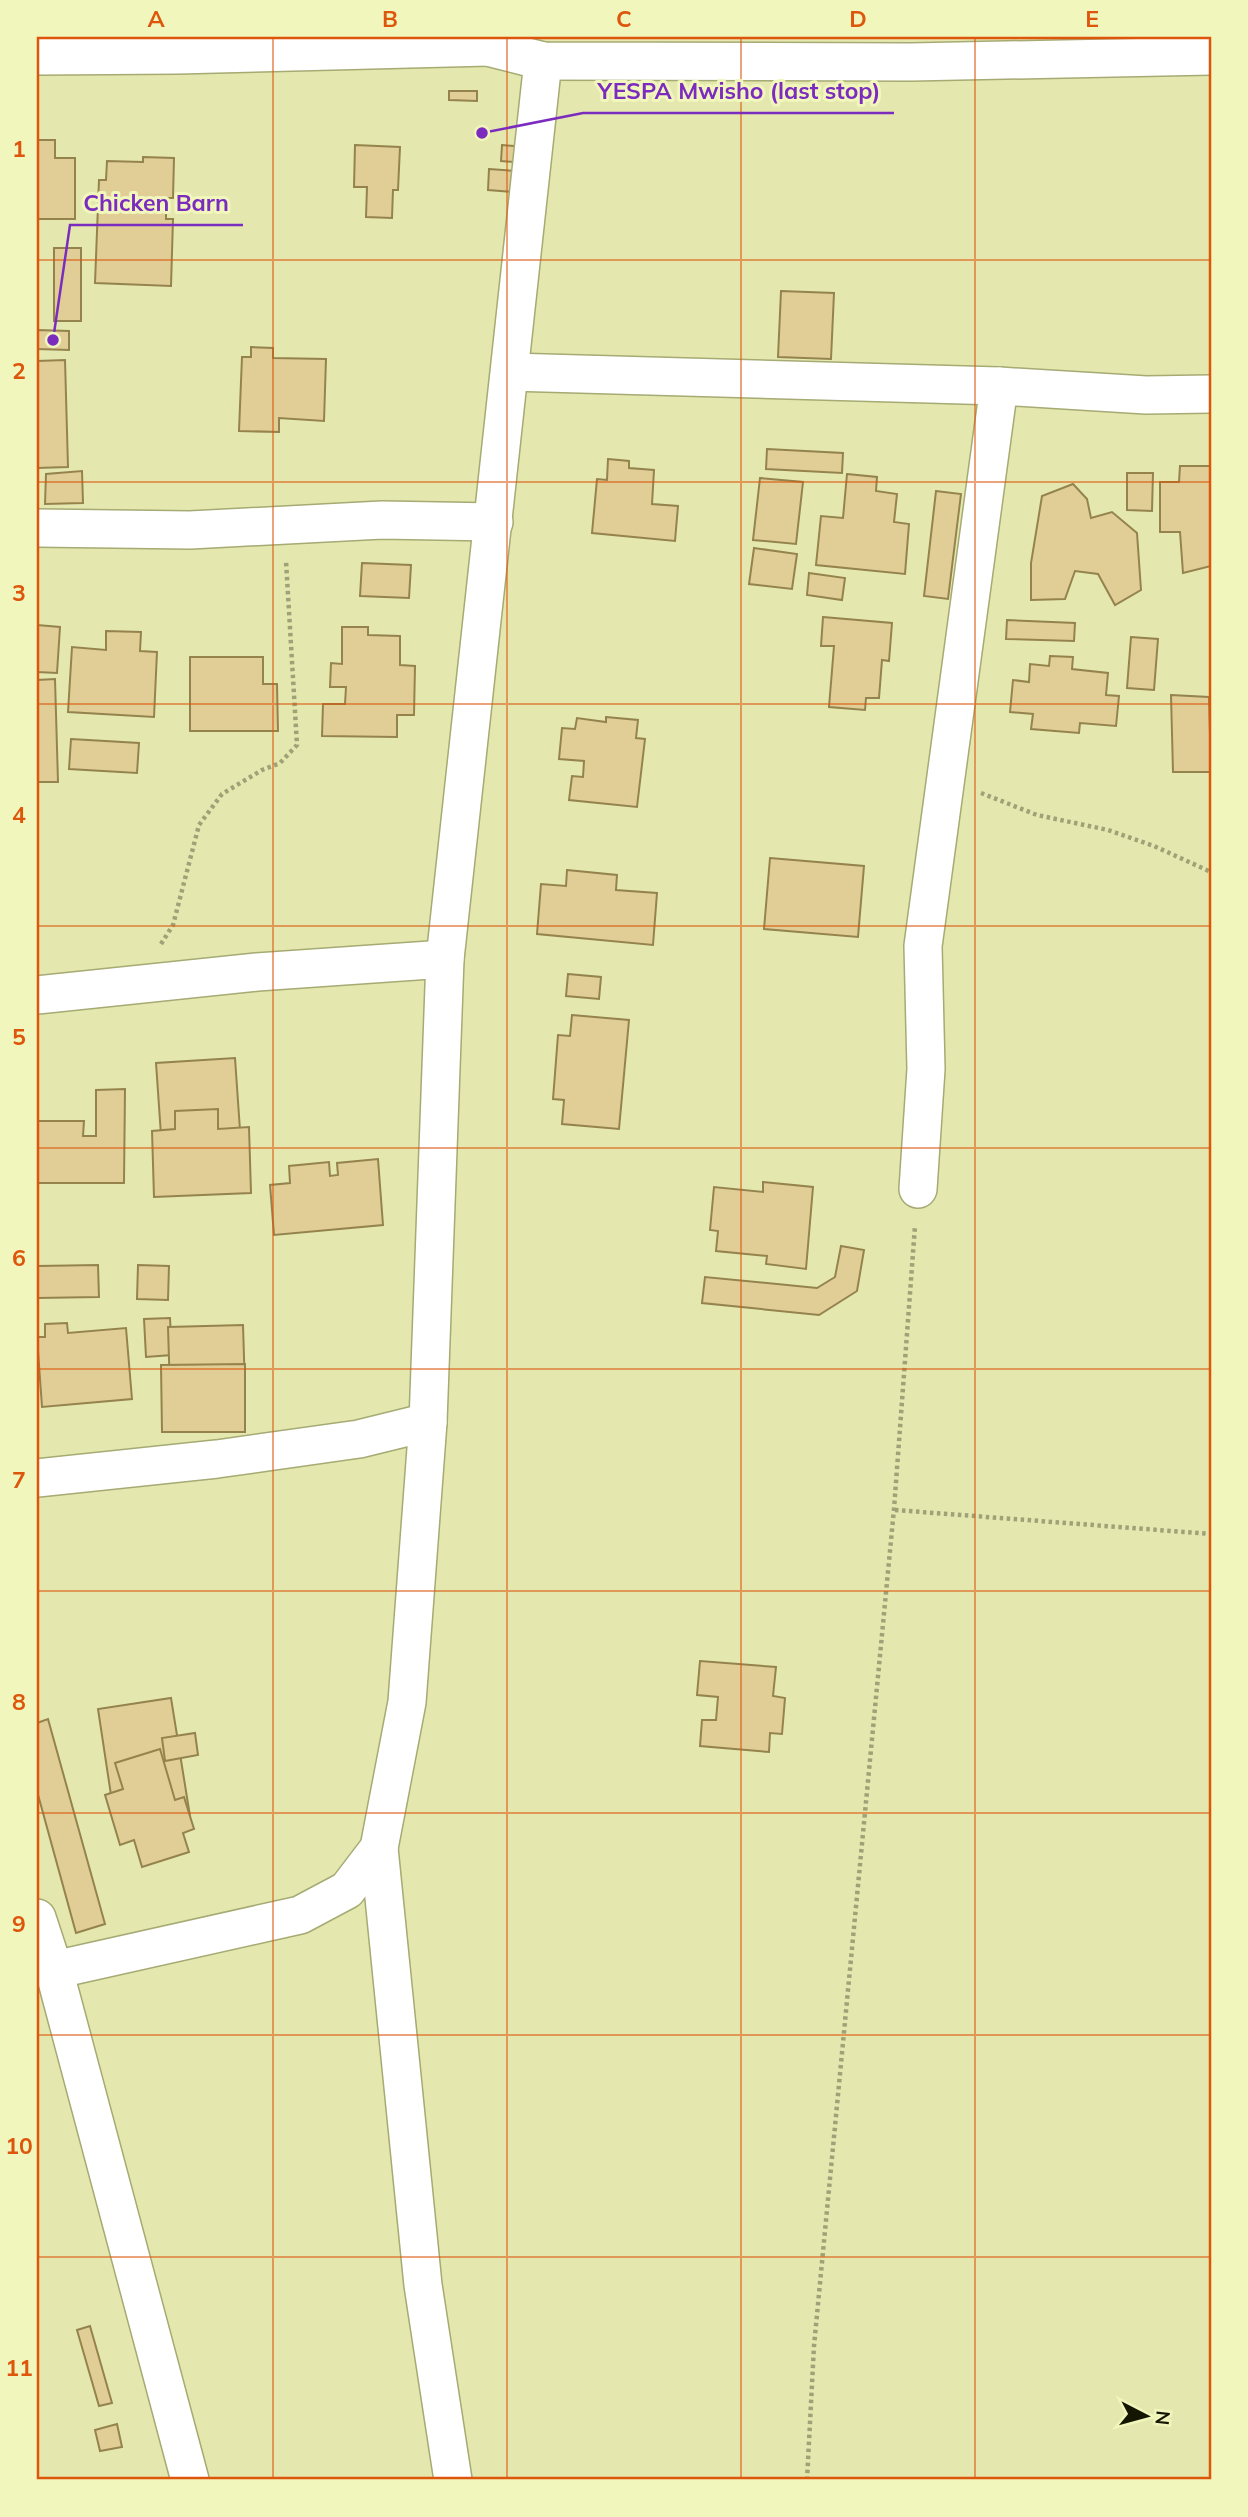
<svg xmlns="http://www.w3.org/2000/svg" width="1248" height="2517" font-family="Mulish,sans-serif">
  <rect width="100%" height="100%" fill="#e4e8af"/>
  <g fill="#e0ce96" stroke="#95834e" stroke-width="2">
    <polygon points="449,91 477,91 477,101 449,100"/>
    <polygon points="37,140 55,140 55,158 75,158 75,219 37,219"/>
    <polygon points="355,145 400,147 398,190 393,190 392,218 366,217 367,187 354,187"/>
    <polygon points="502,145 526,147 525,163 501,161"/>
    <polygon points="143,157 174,158 173,198 166,198 166,219 173,219 171,286 95,283 99,180 106,180 107,161 143,162"/>
    <polygon points="489,169 516,171 514,192 488,190"/>
    <rect x="54" y="248" width="27" height="73"/>
    <polygon points="781,291 834,293 831,359 778,357"/>
    <polygon points="37,330 69,331 69,350 37,349"/>
    <polygon points="251,347 273,348 273,358 326,359 324,421 279,418 279,432 239,431 242,357 251,357"/>
    <polygon points="65,360 68,467 37,468 37,361"/>
    <polygon points="767,449 843,453 842,473 766,469"/>
    <polygon points="608,459 629,461 629,468 654,470 652,504 678,506 675,541 592,533 597,479 607,480"/>
    <polygon points="1180,466 1211,466 1211,566 1183,573 1180,532 1160,532 1160,482 1179,482"/>
    <polygon points="82,471 83,503 45,504 46,474"/>
    <polygon points="1127,473 1153,473 1152,511 1127,510"/>
    <polygon points="847,474 877,477 876,491 897,494 894,522 909,524 905,574 816,565 821,516 843,518"/>
    <polygon points="760,478 803,482 796,544 753,540"/>
    <polygon points="1073,484 1087,499 1091,518 1112,512 1137,533 1141,590 1115,605 1098,574 1075,571 1065,599 1031,600 1031,563 1042,496"/>
    <polygon points="936,491 961,494 948,599 924,596"/>
    <polygon points="754,548 797,554 792,589 749,584"/>
    <polygon points="362,563 411,565 409,598 360,596"/>
    <polygon points="809,573 845,578 842,600 807,595"/>
    <polygon points="823,617 892,623 889,661 882,660 879,698 866,698 865,710 829,707 834,646 821,646"/>
    <polygon points="1007,620 1075,623 1074,641 1006,639"/>
    <polygon points="37,625 60,627 57,673 37,672"/>
    <polygon points="342,627 368,627 368,635 400,636 400,665 415,666 414,715 397,715 397,737 322,736 323,704 345,704 346,687 330,687 331,663 342,664"/>
    <polygon points="106,631 141,632 140,651 157,652 154,717 68,712 72,647 106,650"/>
    <polygon points="1131,637 1158,639 1154,690 1127,688"/>
    <polygon points="1050,656 1073,657 1072,669 1108,673 1106,695 1119,696 1116,726 1080,723 1079,733 1031,729 1033,714 1010,712 1013,680 1029,682 1030,664 1049,666"/>
    <polygon points="190,657 263,657 263,684 277,684 278,731 190,731"/>
    <polygon points="55,679 58,782 37,782 37,680"/>
    <polygon points="1171,695 1209,697 1211,772 1173,772"/>
    <polygon points="606,717 638,720 636,738 645,739 637,807 569,800 572,776 583,777 584,761 559,759 562,728 575,729 577,718 606,722"/>
    <polygon points="71,739 139,743 137,773 69,769"/>
    <polygon points="770,858 864,866 858,937 764,929"/>
    <polygon points="567,870 617,875 616,890 657,893 653,945 537,934 541,884 566,886"/>
    <polygon points="568,974 601,977 599,999 566,996"/>
    <polygon points="572,1015 629,1020 619,1129 562,1124 564,1100 553,1099 558,1035 570,1036"/>
    <polygon points="235,1058 242,1159 163,1164 156,1063"/>
    <polygon points="125,1089 124,1183 38,1183 38,1121 84,1121 83,1136 96,1136 96,1090"/>
    <polygon points="218,1109 218,1129 249,1127 251,1193 154,1197 152,1131 175,1129 175,1111"/>
    <polygon points="378,1159 383,1225 274,1235 270,1185 290,1183 289,1166 329,1162 330,1176 338,1175 337,1163"/>
    <polygon points="763,1182 813,1187 806,1269 766,1264 767,1256 716,1251 718,1231 710,1230 714,1187 763,1192"/>
    <polygon points="841,1246 864,1250 857,1291 819,1315 702,1303 705,1277 817,1288 835,1277"/>
    <polygon points="98,1265 99,1297 37,1298 37,1266"/>
    <polygon points="138,1265 169,1266 168,1300 137,1299"/>
    <polygon points="170,1318 172,1355 146,1357 144,1319"/>
    <polygon points="67,1323 68,1333 126,1328 132,1399 42,1407 37,1337 45,1337 45,1324"/>
    <polygon points="243,1325 245,1389 170,1392 168,1327"/>
    <polygon points="245,1364 245,1432 162,1432 161,1365"/>
    <polygon points="700,1661 776,1667 773,1696 785,1698 782,1734 770,1733 769,1752 700,1746 702,1720 716,1720 718,1697 697,1695"/>
    <polygon points="171,1698 190,1816 116,1828 98,1709"/>
    <polygon points="48,1719 105,1924 76,1933 37,1791 37,1723"/>
    <polygon points="195,1733 198,1755 165,1761 162,1738"/>
    <polygon points="160,1749 175,1800 184,1797 194,1829 183,1833 189,1852 142,1867 134,1840 120,1845 105,1795 123,1789 115,1763"/>
    <polygon points="90,2326 112,2403 99,2406 77,2330"/>
    <polygon points="117,2424 122,2447 100,2451 95,2430"/>
  </g>
  <g fill="none" stroke-linecap="round" stroke-linejoin="round">
    <g stroke="#a6aa73" stroke-width="40">
      <g id="minor">
        <polyline points="483,37 488,47 543,61 911,62 1211,56"/>
        <polyline points="37,56 178,55 488,47"/>
        <polyline points="510,372 999,386 1146,395 1211,394"/>
        <polyline points="37,528 190,530 382,520 494,522"/>
        <polyline points="37,995 257,972 445,959"/>
        <polyline points="918,1189 926,1069 923,946 999,386"/>
        <polyline points="37,1478 217,1459 359,1439 428,1422"/>
        <polyline points="379,1848 423,2285 453,2480"/>
        <polyline points="37,1918 54,1970 190,2480"/>
        <polyline points="54,1970 300,1915 347,1890 379,1848 407,1702 428,1422 445,959 543,61"/>
      </g>
    </g>
    <g stroke="#9fa276" stroke-width="4.5" stroke-dasharray="3.5 3.5" stroke-linecap="butt">
      <polyline points="981,793 1037,815 1108,830 1154,846 1211,872"/>
      <polyline points="161,944 173,925 199,825 222,794 262,770 280,763 297,745 286,561"/>
      <polyline points="895,1510 1211,1534"/>
      <polyline points="807,2480 814,2346 894,1509 915,1226"/>
    </g>
    <use href="#minor" stroke="#fff" stroke-width="37"/>
  </g>
  <path fill="none" stroke="#dd560c" stroke-width="2" stroke-opacity="0.55" d="M273,37V2480M507,37V2480M741,37V2480M975,37V2480M37,260H1211M37,482H1211M37,704H1211M37,926H1211M37,1148H1211M37,1369H1211M37,1591H1211M37,1813H1211M37,2035H1211M37,2257H1211"/>
  <path fill="none" stroke="#7b2cbf" stroke-width="2.5" d="M482 133L583 113H894M53 340L70 225H243"/>
  <g fill="#7b2cbf" stroke="#f1f6bc" stroke-width="2.5">
    <circle cx="482" cy="133" r="7"/>
    <circle cx="53" cy="340" r="7"/>
  </g>
  <g font-size="23" text-anchor="middle" font-weight="bold" fill="#7b2cbf" stroke="#f1f6bc" stroke-width="6" stroke-linejoin="round" paint-order="stroke">
    <text x="739" y="99">YESPA Mwisho (last stop)</text>
    <text x="156" y="211">Chicken Barn</text>
  </g>
  <rect width="1248" height="2517" fill="none" stroke="#f1f6bc" stroke-width="77"/>
  <g transform="translate(1146 2416) rotate(96)" stroke="#f1f6bc" stroke-width="5" paint-order="stroke">
  <path d="M0-5L12 26L0 18L-12 26Z" fill="#151602"/>
  <text y="-10" font-size="19" font-weight="bold" text-anchor="middle" fill="#151602">N</text>
  </g>
  <rect x="38" y="38" width="1172" height="2440" fill="none" stroke="#dd560c" stroke-width="2.5"/>
  <g font-size="23" text-anchor="middle" font-weight="bold" fill="#dd560c">
    <text x="156" y="27">A</text>
    <text x="390" y="27">B</text>
    <text x="624" y="27">C</text>
    <text x="858" y="27">D</text>
    <text x="1092" y="27">E</text>
    <text x="19" y="157">1</text>
    <text x="19" y="379">2</text>
    <text x="19" y="601">3</text>
    <text x="19" y="823">4</text>
    <text x="19" y="1045">5</text>
    <text x="19" y="1266">6</text>
    <text x="19" y="1488">7</text>
    <text x="19" y="1710">8</text>
    <text x="19" y="1932">9</text>
    <text x="19" y="2154">10</text>
    <text x="19" y="2376">11</text>
  </g>
</svg>
